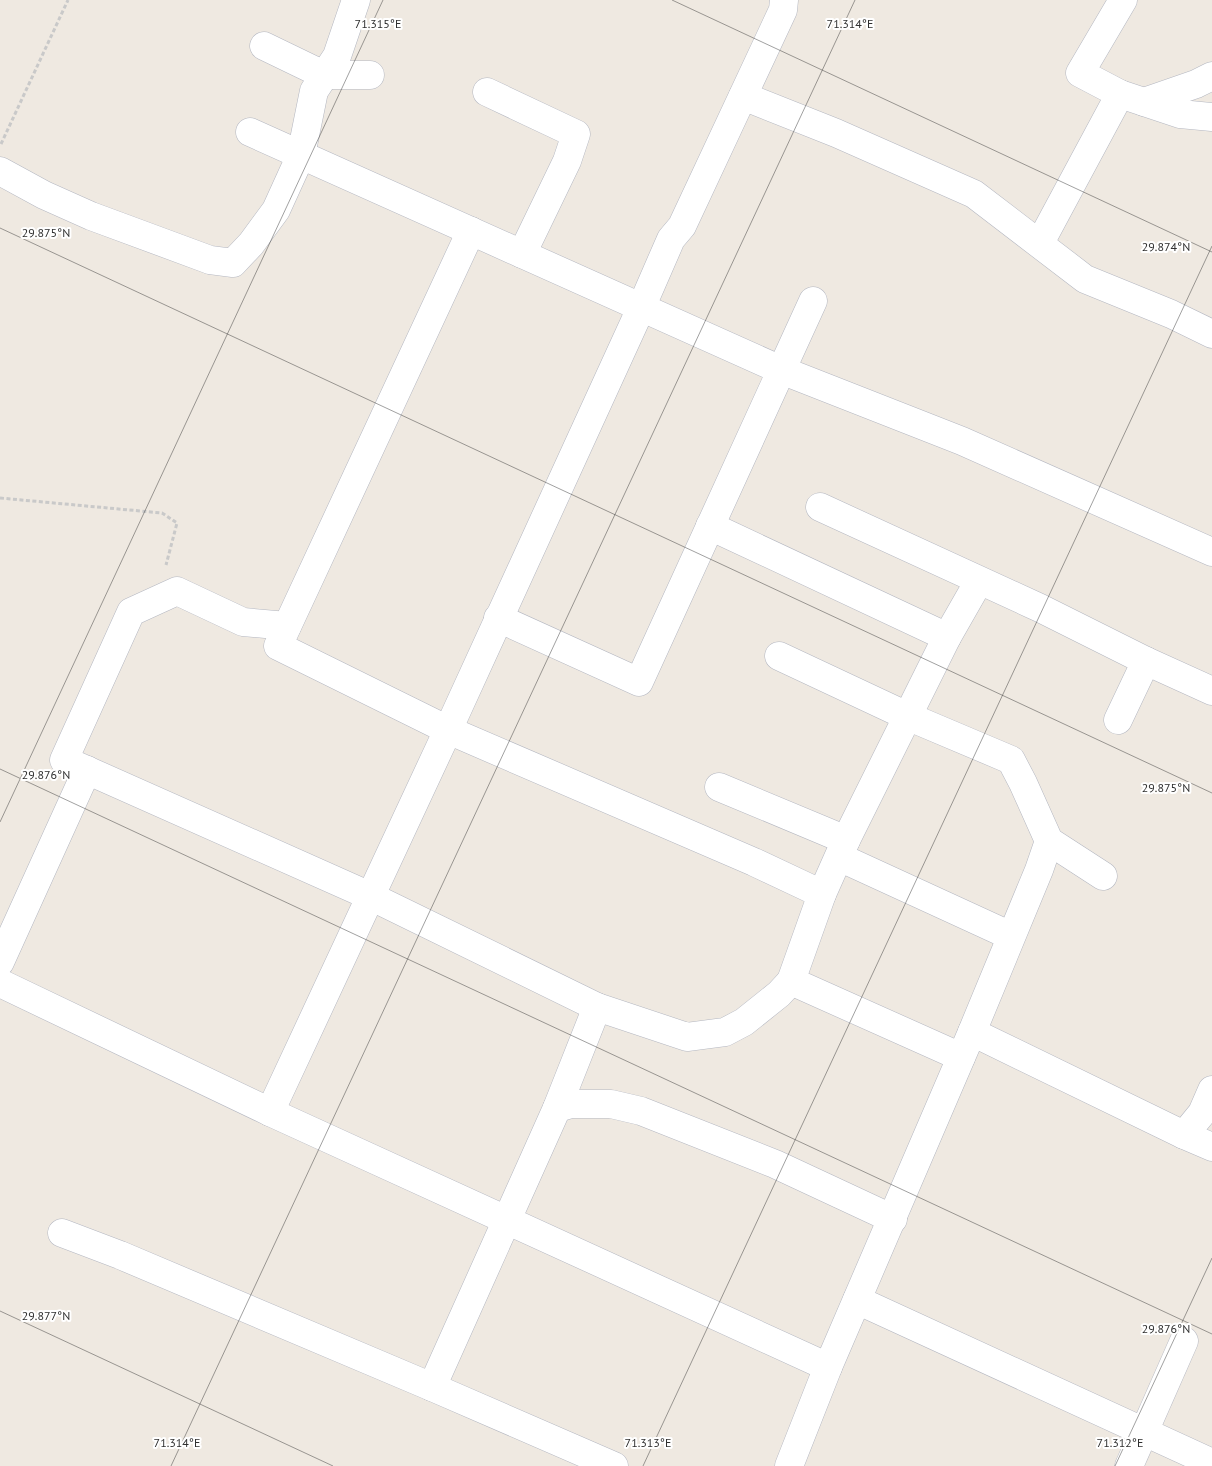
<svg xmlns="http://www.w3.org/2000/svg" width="1212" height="1466" font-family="'PT Sans',sans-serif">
  <rect width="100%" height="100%" fill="#efe9e1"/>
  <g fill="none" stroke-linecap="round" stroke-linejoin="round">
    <g stroke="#b4b7c1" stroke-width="29">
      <g id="street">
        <polyline points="264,46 324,75 370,75"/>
        <polyline points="487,92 576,134 567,161 522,254"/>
        <polyline points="1120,94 1180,114 1212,117"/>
        <polyline points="743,96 836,133 974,194 1085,279 1171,314 1212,334"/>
        <polyline points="1144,102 1196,84 1212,76"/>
        <polyline points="250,132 781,370 962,441 1212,552"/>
        <polyline points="0,171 44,195 91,216 210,260 233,263 251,244 276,210 301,155 314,91 337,56 356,0"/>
        <polyline points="471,231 278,646 448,730 754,862 822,894"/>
        <polyline points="1040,243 1120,94 1080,73 1123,0"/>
        <polyline points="820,507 1040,608 1146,661 1118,720"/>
        <polyline points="710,526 947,637"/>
        <polyline points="498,618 639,682 813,301"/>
        <polyline points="287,626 243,622 177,591 131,612 64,760 370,896 597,1007 687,1037 725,1032 744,1022 779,994 791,981"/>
        <polyline points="779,656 907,716 1011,760 1023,783 1049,841 1039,870 972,1032 828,1367 789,1466"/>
        <polyline points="1146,661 1212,691"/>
        <polyline points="719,787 846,840"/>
        <polyline points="1049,841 1103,876"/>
        <polyline points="839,857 1011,936"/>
        <polyline points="0,962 87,770"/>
        <polyline points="0,983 270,1112 828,1367"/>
        <polyline points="972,1032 1184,1135 1202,1113 1212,1090"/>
        <polyline points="961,1057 791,981 822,894 846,840 947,637 979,581"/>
        <polyline points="557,1108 571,1104 611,1104 641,1111 775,1164 893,1219"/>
        <polyline points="270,1112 448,730 641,308 671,239 682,226 783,10 784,0"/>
        <polyline points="1184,1135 1212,1147"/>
        <polyline points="62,1233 120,1255 432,1387 614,1466"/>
        <polyline points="857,1300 1212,1463"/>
        <polyline points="432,1387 557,1108 597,1007"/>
        <polyline points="1129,1466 1184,1341"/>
      </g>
    </g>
    <g stroke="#c9c9c9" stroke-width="3" stroke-dasharray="4 2.5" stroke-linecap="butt">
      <polyline points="1,144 68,0"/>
      <polyline points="0,498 162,513 177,523 166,565"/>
    </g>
    <use href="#street" stroke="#fff" stroke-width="28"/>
  </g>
  <path fill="none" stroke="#2e2e2e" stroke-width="1" stroke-opacity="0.45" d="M672,0L1212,252M0,228L1212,793M0,769L1212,1334M0,822L383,0M0,1311L333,1466M171,1466L855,0M643,1466L1212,246M1115,1466L1212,1258"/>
  <g font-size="12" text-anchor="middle" fill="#2e2e2e" stroke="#fff" stroke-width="4" stroke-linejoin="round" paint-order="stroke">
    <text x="378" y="28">71.315°E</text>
    <text x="850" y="28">71.314°E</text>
    <text x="46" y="237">29.875°N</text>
    <text x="1166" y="251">29.874°N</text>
    <text x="46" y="779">29.876°N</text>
    <text x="1166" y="792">29.875°N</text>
    <text x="46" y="1320">29.877°N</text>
    <text x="1166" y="1333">29.876°N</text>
    <text x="177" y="1447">71.314°E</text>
    <text x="648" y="1447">71.313°E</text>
    <text x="1120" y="1447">71.312°E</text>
  </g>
</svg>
